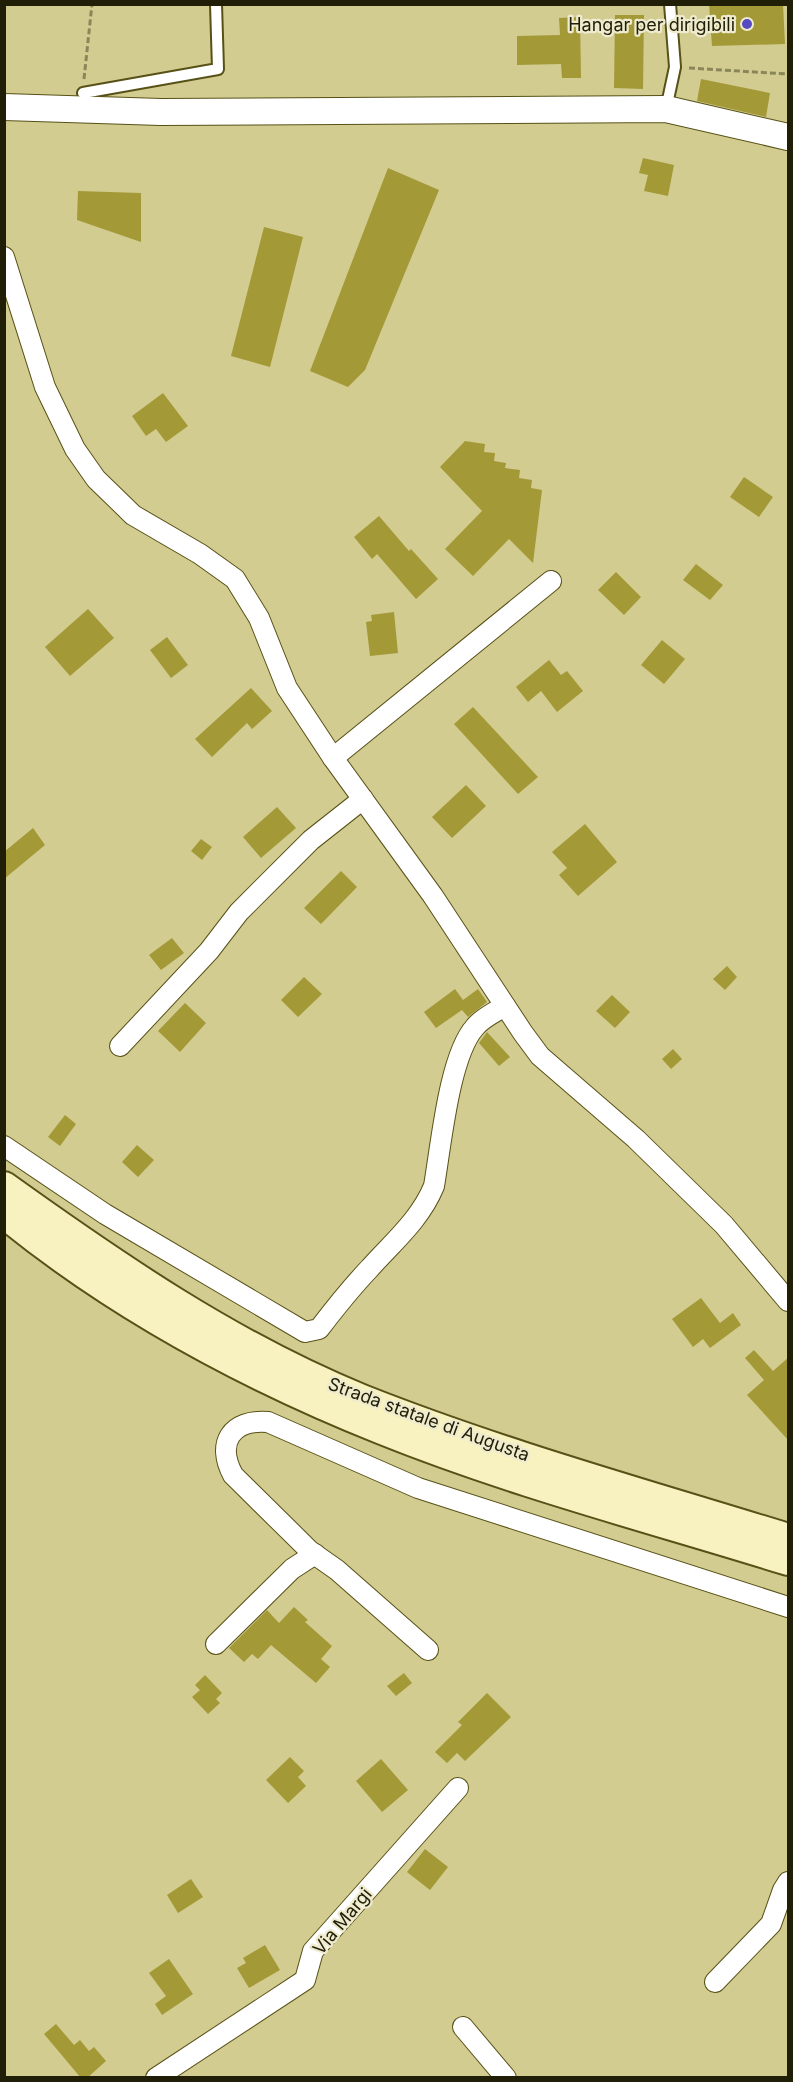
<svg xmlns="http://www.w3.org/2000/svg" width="793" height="2082" font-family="Inter,sans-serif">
  <rect width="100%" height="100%" fill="#d2cc91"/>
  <g fill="#a49937">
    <polygon points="709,4 783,4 785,44 712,46"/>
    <polygon points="615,15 644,15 643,89 614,88"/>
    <polygon points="580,17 581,78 562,78 561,64 517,65 517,36 560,35 559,18"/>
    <polygon points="701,79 770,93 766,117 697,101"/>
    <polygon points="643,158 674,165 668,196 644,191 648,175 639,173"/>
    <polygon points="388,168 439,190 365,370 348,387 310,371"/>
    <polygon points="78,191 141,193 141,242 77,220"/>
    <polygon points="264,227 303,237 270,367 231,356"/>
    <polygon points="163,393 188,426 166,442 156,429 146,436 132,416"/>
    <polygon points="465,441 485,444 484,452 495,453 494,461 506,463 505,468 520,470 519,478 532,480 531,488 542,490 533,563 509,539 473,576 445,549 482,511 440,467"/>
    <polygon points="744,477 773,497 759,517 730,497"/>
    <polygon points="379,516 409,551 411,549 438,579 416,599 377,554 372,559 354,537"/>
    <polygon points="696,564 723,585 710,600 683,580"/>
    <polygon points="616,572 641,597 624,615 598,590"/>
    <polygon points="88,609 114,638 70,676 45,647"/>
    <polygon points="394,612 398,653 370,656 366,622 372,621 371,615"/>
    <polygon points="167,637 188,665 171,678 150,650"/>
    <polygon points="662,640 685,659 664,684 641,665"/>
    <polygon points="549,660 561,675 567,671 583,691 557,712 541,691 528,702 516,687"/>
    <polygon points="251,688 272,711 252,729 247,723 212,757 195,739"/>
    <polygon points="473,707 538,777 518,794 454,724"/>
    <polygon points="466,785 486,806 452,838 432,817"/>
    <polygon points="277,807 296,828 261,858 243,837"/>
    <polygon points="585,824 617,862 578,896 559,875 567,868 552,852"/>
    <polygon points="33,828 45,845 4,879 4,852"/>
    <polygon points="201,839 212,847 202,860 191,851"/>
    <polygon points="341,871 357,887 321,924 304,908"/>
    <polygon points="172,938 184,953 161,970 149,955"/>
    <polygon points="727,966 737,977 725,990 713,979"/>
    <polygon points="304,977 322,994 298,1017 281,1000"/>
    <polygon points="455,989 463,1000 478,989 487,1002 468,1017 462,1010 436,1028 424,1012"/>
    <polygon points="612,995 630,1012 615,1028 596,1011"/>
    <polygon points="185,1003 206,1023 180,1052 158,1031"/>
    <polygon points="487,1032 510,1057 499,1066 479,1043"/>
    <polygon points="673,1049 682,1059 671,1069 662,1059"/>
    <polygon points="65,1115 76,1124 60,1146 48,1137"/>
    <polygon points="137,1145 154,1160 138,1177 122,1162"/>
    <polygon points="701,1298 720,1323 733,1313 741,1325 710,1348 703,1339 693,1347 672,1319"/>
    <polygon points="754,1350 773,1371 789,1357 789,1441 747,1395 764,1380 745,1358"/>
    <polygon points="294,1607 308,1620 305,1622 332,1646 321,1659 330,1667 316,1683 271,1645 258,1659 252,1654 244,1662 229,1648 267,1610 279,1623"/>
    <polygon points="404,1673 412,1683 396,1696 387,1686"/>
    <polygon points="205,1675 222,1693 216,1699 220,1703 208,1714 192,1697 200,1690 195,1685"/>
    <polygon points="487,1693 511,1717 465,1761 457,1753 447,1763 435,1752 462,1725 458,1722"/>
    <polygon points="290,1757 304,1771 298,1777 306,1786 288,1803 266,1780"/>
    <polygon points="381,1759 408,1790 382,1812 356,1781"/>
    <polygon points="425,1849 448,1867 430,1890 407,1872"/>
    <polygon points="191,1879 203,1897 178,1913 167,1895"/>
    <polygon points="265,1945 280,1970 249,1988 237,1968 246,1963 243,1958"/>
    <polygon points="169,1959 193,1994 162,2015 155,2004 166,1996 149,1973"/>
    <polygon points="56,2024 74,2045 80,2040 89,2051 94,2047 106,2061 87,2078 81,2078 44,2034"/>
  </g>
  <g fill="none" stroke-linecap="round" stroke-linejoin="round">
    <g stroke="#585117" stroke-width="14">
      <g id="service">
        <polyline points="83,93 218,69 216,4"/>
        <polyline points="666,109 675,67 670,4"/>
      </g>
    </g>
    <g stroke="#585117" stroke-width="22">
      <g id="minor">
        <polyline points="4,257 45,387 75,449 96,479 133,515 200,554 235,579 259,618 287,688 333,758 433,896 523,1033 540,1056 636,1139 724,1225 788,1301"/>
        <polyline points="333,758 551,581"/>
        <polyline points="120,1046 209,951 239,912 311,840 363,799"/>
        <path d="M4,1146L105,1214L305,1332L319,1329C335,1308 351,1288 369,1269C393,1242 420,1220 434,1186C441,1146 449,1056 475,1027C482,1018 495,1012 505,1006"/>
        <polyline points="216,1644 292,1569 315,1554"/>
        <path d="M428,1650L337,1570L310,1551L233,1475C216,1443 231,1419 268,1422L418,1488L788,1607"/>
        <polyline points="715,1982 771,1924 783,1890 788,1882"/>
        <polyline points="463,2027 506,2078"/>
        <polyline points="156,2078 305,1980 313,1951 458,1788"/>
      </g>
    </g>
    <g stroke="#585117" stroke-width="28">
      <polyline id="tertiary" points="4,107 161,112 666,109 788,137"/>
    </g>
    <g stroke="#585117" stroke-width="32">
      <g id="secondary">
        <path d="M4,1186C117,1267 232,1346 362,1399C501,1454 646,1494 788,1538"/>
        <path d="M4,1214C117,1306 247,1376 382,1430C514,1483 653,1519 788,1561"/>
      </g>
    </g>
    <g stroke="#8b865a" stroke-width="3" stroke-dasharray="6 3" stroke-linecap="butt">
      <polyline points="689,68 788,74"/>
      <polyline points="84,79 92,4"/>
    </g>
    <use href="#service" stroke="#fff" stroke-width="10"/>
    <use href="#minor" stroke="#fff" stroke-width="20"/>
    <use href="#tertiary" stroke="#fff" stroke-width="26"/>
    <use href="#secondary" stroke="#f8f2c1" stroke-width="28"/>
  </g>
  <circle fill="#5749c1" stroke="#eeebce" stroke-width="2" cx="747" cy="24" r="6"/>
  <g text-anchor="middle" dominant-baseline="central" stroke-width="4.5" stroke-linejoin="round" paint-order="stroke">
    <g font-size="18" fill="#211e07" stroke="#eeebce" text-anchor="end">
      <text x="735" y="24">Hangar per dirigibili</text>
    </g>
    <g font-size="18" fill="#211e07" stroke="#eeebce">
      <text transform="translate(429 1419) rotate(20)">Strada statale di Augusta</text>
      <text transform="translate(342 1921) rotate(-50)">Via Margi</text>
    </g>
  </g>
  <rect width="793" height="2082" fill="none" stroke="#211e07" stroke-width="12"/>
</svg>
